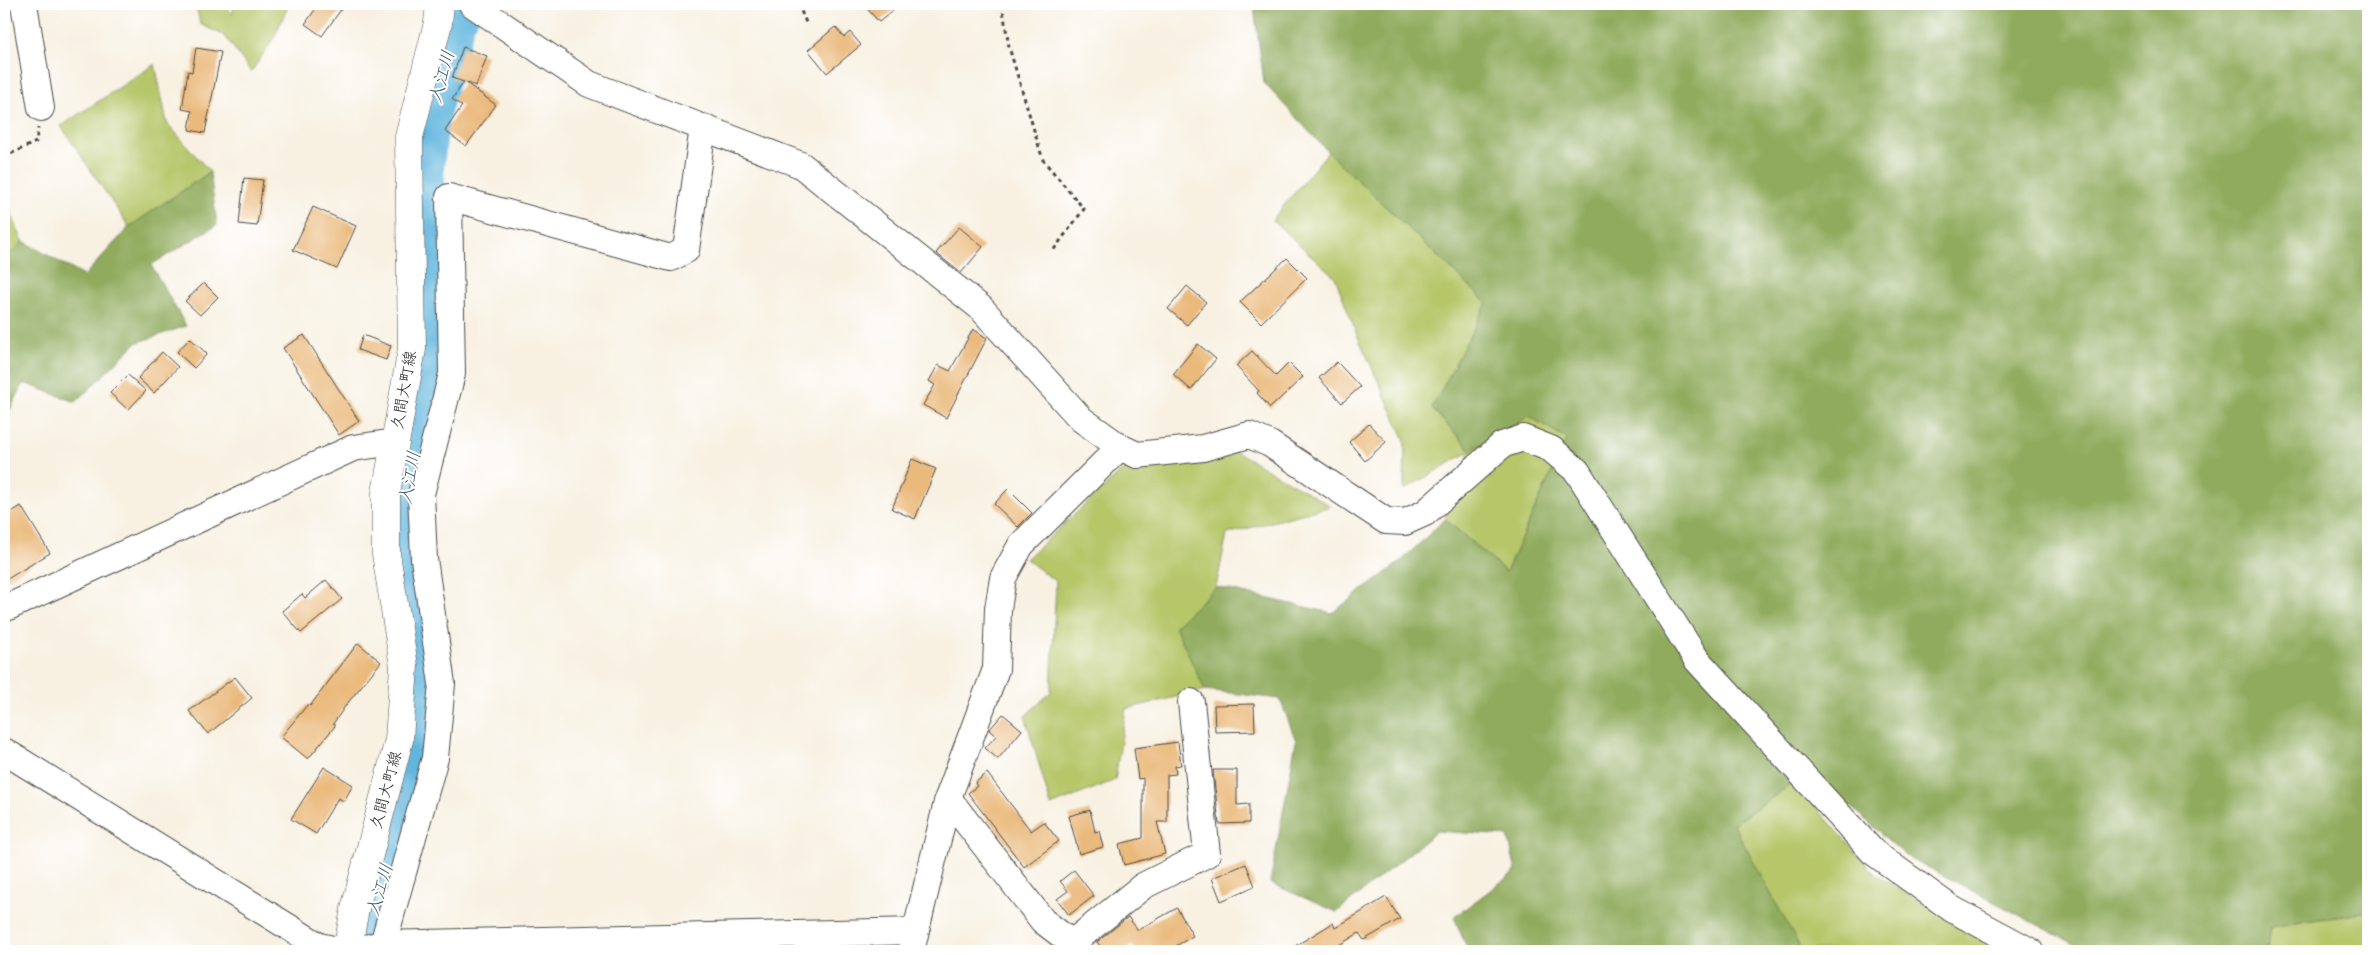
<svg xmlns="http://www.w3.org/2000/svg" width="2372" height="955" font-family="'Comic Neue','Klee One',sans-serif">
  <rect width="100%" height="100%" fill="#fff"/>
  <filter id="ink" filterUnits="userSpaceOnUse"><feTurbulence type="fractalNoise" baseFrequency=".02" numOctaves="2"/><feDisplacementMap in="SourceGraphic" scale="10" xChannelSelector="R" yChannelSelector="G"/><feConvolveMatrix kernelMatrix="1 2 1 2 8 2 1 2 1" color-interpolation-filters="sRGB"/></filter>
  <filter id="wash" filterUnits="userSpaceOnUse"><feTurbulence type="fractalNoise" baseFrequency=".0096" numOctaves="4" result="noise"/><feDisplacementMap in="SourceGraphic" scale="20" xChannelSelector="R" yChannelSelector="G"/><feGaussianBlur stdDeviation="1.12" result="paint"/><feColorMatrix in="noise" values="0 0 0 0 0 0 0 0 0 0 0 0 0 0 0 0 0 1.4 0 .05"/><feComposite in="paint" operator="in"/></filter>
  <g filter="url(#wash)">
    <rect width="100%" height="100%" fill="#f8f1e2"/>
    <g fill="#b6c669" stroke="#70784a">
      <polygon points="196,4 224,4 232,14 235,4 289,4 274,38 251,72 225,36 200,24"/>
      <polygon points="155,64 167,123 210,172 129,227 61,126"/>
      <polygon points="1328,152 1487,303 1432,409 1471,450 1529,416 1567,439 1506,572 1445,519 1470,451 1404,490 1405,440 1357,335 1335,277 1272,220"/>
      <polygon points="4,197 23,241 4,260"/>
      <polygon points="1234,450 1331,506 1227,534 1216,587 1175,626 1205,690 1126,709 1115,780 1051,806 1025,716 1051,692 1056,582 1026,559 1126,467"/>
      <polygon points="1794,782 1876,875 2006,951 1800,950 1733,824"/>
      <polygon points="2368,911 2368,951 2267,951 2270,927"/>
    </g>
    <g fill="#90ab5d" stroke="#5e6b44">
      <polygon points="1251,4 2368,4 2368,911 2270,927 2267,951 2088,951 1906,856 1811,771 1733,824 1802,951 1468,951 1454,917 1516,871 1508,836 1437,831 1337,912 1270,883 1296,741 1280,699 1205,690 1175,626 1216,587 1332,613 1399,563 1445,519 1506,572 1567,439 1529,416 1471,450 1432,408 1487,303 1328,152 1264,83 1254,7"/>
      <polygon points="210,172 217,225 151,265 186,326 136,343 76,402 24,383 4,421 4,260 23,241 84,276 129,227"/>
    </g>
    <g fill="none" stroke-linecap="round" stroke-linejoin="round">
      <polyline stroke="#62b6de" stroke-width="36" points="369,951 369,928 415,766 425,677 403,555 404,494 426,399 435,327 426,168 431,117 457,22 467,4"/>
    </g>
    <g id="blocks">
      <g fill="#eab97c">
        <polygon points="319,4 345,4 322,36 305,24"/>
        <polygon points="863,4 901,4 879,22"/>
        <polygon points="835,27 844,37 850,32 861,45 827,73 808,50"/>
        <polygon points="463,47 487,56 476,86 465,82 496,105 466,146 445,131 462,106 452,99 464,82 452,78"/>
        <polygon points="196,48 221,52 205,133 189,130 192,111 182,109 188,71 192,72"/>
        <polygon points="244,178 263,180 257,226 239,224"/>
        <polygon points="313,207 356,226 337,269 293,250"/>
        <polygon points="959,227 983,247 961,273 936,253"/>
        <polygon points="1287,258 1307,278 1261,323 1240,302"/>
        <polygon points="204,283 218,297 200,315 185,301"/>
        <polygon points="1187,286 1206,302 1187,325 1168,309"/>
        <polygon points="973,329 987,338 946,418 923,405 935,385 929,381 938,365 950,371"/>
        <polygon points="304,335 359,421 339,435 283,348"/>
        <polygon points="363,335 391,346 386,360 358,350"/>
        <polygon points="190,338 207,354 194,368 177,352"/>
        <polygon points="1198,344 1216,359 1191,390 1173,374"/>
        <polygon points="1252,351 1276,376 1289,363 1303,377 1270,408 1257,393 1259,391 1236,366"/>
        <polygon points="162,352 178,367 154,393 138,378"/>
        <polygon points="1337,362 1360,387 1342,403 1319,378"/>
        <polygon points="128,375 146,391 128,410 110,393"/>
        <polygon points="1369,424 1386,442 1365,461 1349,442"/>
        <polygon points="912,459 936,469 915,519 892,509"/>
        <polygon points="1008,489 1032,513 1018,527 994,504"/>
        <polygon points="21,506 50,553 4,581 4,517"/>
        <polygon points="326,580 342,599 301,633 282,611 302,594 305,598"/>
        <polygon points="358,643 381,662 346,705 333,724 335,726 308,759 281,737 308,704 310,706"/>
        <polygon points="235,677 252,698 208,734 189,711"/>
        <polygon points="1254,704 1255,731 1215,732 1214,705"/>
        <polygon points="1003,714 1022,730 998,759 985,748 996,736 989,730"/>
        <polygon points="1178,742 1181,765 1175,766 1176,774 1167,775 1167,822 1157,822 1165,854 1124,865 1119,844 1143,838 1143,778 1138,779 1134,748"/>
        <polygon points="324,767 353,785 344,801 338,798 316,834 291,819"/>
        <polygon points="1213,770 1237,770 1237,805 1249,804 1249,823 1219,824"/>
        <polygon points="987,773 1031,831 1044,822 1059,841 1024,867 968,793 977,786 975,783"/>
        <polygon points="1090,810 1095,832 1099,831 1103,847 1079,854 1069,816"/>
        <polygon points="1246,864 1255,886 1221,901 1212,878"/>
        <polygon points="1074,870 1094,896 1069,915 1057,899 1068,891 1060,881"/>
        <polygon points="1386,897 1400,919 1364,940 1359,933 1329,951 1287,951 1333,923 1335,928"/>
        <polygon points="1177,908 1193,936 1167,951 1137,951 1132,945 1124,951 1104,951 1097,942 1128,917 1138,930"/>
      </g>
    </g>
  </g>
  <g filter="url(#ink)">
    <use href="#blocks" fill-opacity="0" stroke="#4a4946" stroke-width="1"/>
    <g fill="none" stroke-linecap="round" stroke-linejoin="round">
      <g stroke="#4a4946" stroke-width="28">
        <g id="minor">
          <polyline points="24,4 41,108"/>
          <polyline points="472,4 589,84 801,165 981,308 1081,419 1120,447 1137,455 1203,448 1249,435 1270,444 1386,521 1405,522 1425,513 1502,445 1523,438 1551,449 1577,471 1697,660 1873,852 1952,909 2030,951"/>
          <polyline points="4,609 353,448 395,442"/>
          <polyline points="4,751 319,946 342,951"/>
          <polyline points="948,798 1043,921 1072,943 1143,886 1207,854 1191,702"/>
          <polyline points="352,951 383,944 915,931"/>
          <polyline points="383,951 383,944 435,758 442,684 424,559 421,494 452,374 449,197 671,258 686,250 703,127"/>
          <polyline points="911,951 948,798 996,669 998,609 1003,578 1021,545 1120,447"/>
        </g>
      </g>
      <g stroke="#4a4946" stroke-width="29">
        <polyline id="major" points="347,951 355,909 399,740 404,666 386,554 386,493 412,349 409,137 438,23 440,4"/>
      </g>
      <g stroke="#4a4946" stroke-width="3" stroke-dasharray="4 4" stroke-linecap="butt">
        <polyline points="798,4 807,25"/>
        <polyline points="1002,4 1009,47 1043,160 1084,209 1052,252"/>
        <polyline points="4,157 36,142 38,128"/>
      </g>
      <use href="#minor" stroke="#fff" stroke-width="26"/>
      <use href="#major" stroke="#fff" stroke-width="28"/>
    </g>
  </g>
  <g text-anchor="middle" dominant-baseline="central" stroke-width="4" stroke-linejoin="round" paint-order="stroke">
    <g font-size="16" fill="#2b2b2b" stroke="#fff">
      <text transform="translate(404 390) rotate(-80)">久間大町線</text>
      <text transform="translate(386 790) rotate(-75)">久間大町線</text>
    </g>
    <g font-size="18" font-style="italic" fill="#3e5c6a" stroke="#fff">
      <text transform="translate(442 77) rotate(-75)">入江川</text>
      <text transform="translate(410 478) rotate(-80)">入江川</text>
      <text transform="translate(380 890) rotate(-74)">入江川</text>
    </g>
  </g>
  <rect width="2372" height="955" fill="none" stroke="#fff" stroke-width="20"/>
</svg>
